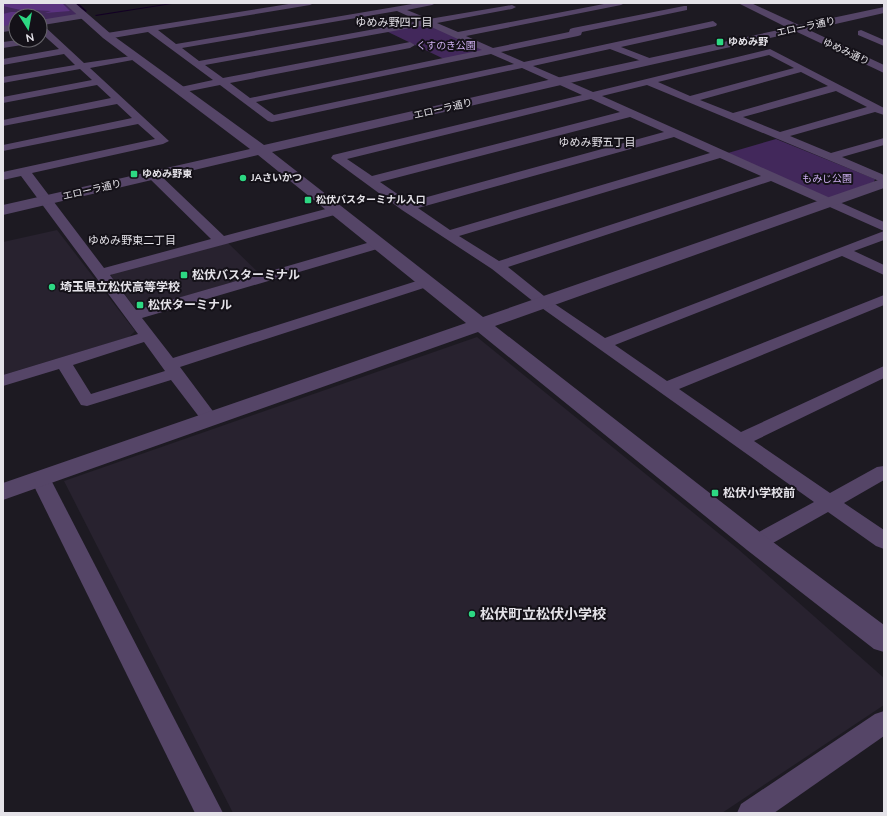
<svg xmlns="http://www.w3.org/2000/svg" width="887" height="816" font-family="'Nunito Sans','Noto Sans JP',sans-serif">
  <rect width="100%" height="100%" fill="#1d1a22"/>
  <g fill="#28222f">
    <polygon points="57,230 135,331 129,337 3,375 3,242"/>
    <polygon points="228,243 260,274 141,309 135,308 111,276 113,273"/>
    <polygon points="477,337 738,549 884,678 884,705 722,813 233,813 64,481"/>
  </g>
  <g fill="#42285b">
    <polygon points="3,3 68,3 80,16 40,22 40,16 16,16 16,26 3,28"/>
    <polygon points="427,23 487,50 444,59 386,31"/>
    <polygon points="776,139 875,179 874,182 832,197 824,197 728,153"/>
  </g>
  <g fill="#5b3380">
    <polygon points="3,3 62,3 70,11 45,13 51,11 33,10 25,11 3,6"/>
    <polygon points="11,12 37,12 36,16 16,16 16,21 13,21 11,26 3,27 3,14"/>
  </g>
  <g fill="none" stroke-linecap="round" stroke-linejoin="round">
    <g fill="#130024" fill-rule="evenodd">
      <polygon points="75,3 78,3 87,11 85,12"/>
      <polygon points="172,3 178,3 96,16 95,15"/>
    </g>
    <g fill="#554567" fill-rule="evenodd">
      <path d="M295,3H314L310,5L158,30L176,44L418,3H436L432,5L407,10L429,19L512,5L516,7L512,9L437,23L458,32L609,3H625L621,5L466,36L493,48L569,32L570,29L573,28L684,6H687V10L582,32L581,35L578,36L501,52L524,62L713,21L717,24L716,26L621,47L652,59V63L649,64L610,49L533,66L593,92L770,49L884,108V115L875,112L790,136L831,153L884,138V145L842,157L884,175V183L647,85L602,96L884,222V240L854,251L884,265V275L842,256L615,345L667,381L884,295V305L679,389L741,432L884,366V378L754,441L830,493L877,467L884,466V480L844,503L884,530V549L876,546L828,512L764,548L756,551L748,548L745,543L748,538L814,502L539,306L492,269L402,210L331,158L333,155L582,95L522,68L272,122L268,121L220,85L180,93L176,92L175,90L176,88L213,80L148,32L107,39L103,36L107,33ZM397,11L419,21L199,61L182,48ZM427,25L482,50L250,98L230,83L410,48L415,45L410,42L223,78L205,65ZM491,54L514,64L274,115L256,102ZM769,55L794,68L690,96L658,82ZM801,72L828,86L733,113L700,100ZM836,91L867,107L780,132L743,117ZM591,99L620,112L372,176L347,159ZM630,117L664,132L409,202L380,182ZM674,137L710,153L450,230L418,208ZM720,158L761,176L499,261L459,236ZM771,181L884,231L605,338L549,300L508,267Z"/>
      <path d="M83,13L87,16L86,18L43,25L84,63L138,55V59L90,68L169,141L163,144L32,173L104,268L211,239L150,179L148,176L150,173H158L224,236L337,206L342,207L344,210L342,213L110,275L136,310L374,241H384L386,244L384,247L142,318L173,358L423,279H433L435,282L433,285L180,367L218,418L215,422L209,424L203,422L171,380L87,406L81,405L59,369L3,386V375L138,334L21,176L3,180V172L155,139L138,124L3,151V145L132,118L117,104L3,126V120L111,98L97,85L3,103V97L92,80L80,69L3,83V77L75,65L64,54L3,65V59L59,49L40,32V20ZM144,342L165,371L91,394L73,365Z"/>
      <polygon points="16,24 16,30 3,32 3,26"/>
      <polygon points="861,30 884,40 884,46 858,35 858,31"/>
      <polygon points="18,40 40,40 35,43 3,48 3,42"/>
      <polygon points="40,472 47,473 50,478 223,813 195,813 30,478 33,473"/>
      <polygon points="884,711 884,736 774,813 737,813 741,804 875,714"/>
    </g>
    <polygon fill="#554567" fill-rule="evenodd" points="64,3 75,3 111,34 264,145 561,77 788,28 738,3 751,3 799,25 884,7 884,13 809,30 884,65 884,73 797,32 561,85 272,152 483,317 884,178 884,188 495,326 765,536 884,625 884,652 874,649 747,550 478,332 3,500 3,483 466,323 258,155 3,215 3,205 250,149 103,38"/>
  </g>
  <g fill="#2dd883" stroke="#141118" stroke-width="1.5">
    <rect x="716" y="38" width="8" height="8" rx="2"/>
    <rect x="130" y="170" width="8" height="8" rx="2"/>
    <circle cx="243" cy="178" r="4"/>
    <rect x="304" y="196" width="8" height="8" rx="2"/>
    <rect x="180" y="271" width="8" height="8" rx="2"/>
    <circle cx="52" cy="287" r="4"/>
    <rect x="136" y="301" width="8" height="8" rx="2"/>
    <rect x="711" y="489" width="8" height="8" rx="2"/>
    <circle cx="472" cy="614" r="4"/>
  </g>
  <g text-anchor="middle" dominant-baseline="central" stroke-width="4" stroke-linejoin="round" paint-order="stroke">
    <g font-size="10" fill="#e4e2e8" stroke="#141118">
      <text transform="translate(806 27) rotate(-12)">エローラ通り</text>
      <text transform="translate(846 52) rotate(25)">ゆめみ通り</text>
      <text transform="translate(443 109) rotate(-13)">エローラ通り</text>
      <text transform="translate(92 190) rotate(-13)">エローラ通り</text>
    </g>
    <g font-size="10" font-weight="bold" fill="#e4e2e8" stroke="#141118" text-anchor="start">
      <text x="728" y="42">ゆめみ野</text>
      <text x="142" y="174">ゆめみ野東</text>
      <text x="251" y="178">JAさいかつ</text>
      <text x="316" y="200">松伏バスターミナル入口</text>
    </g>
    <g font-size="10" fill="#cdaff0" stroke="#141118">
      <text x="446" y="46">くすのき公園</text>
      <text x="827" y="179">もみじ公園</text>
    </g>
    <g font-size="11" fill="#e4e2e8" stroke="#141118">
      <text x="394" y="22">ゆめみ野四丁目</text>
      <text x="597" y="142">ゆめみ野五丁目</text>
      <text x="132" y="240">ゆめみ野東二丁目</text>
    </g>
    <g font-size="12" font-weight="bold" fill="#e4e2e8" stroke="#141118" text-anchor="start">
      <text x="192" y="275">松伏バスターミナル</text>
      <text x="60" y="287">埼玉県立松伏高等学校</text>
      <text x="148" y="305">松伏ターミナル</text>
      <text x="723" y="493">松伏小学校前</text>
    </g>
    <g font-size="14" font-weight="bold" fill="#e4e2e8" stroke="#141118" text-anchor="start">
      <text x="480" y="614">松伏町立松伏小学校</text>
    </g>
  </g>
  <rect width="887" height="816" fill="none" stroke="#e4e2e8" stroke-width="8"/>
  <g transform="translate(28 28) rotate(169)"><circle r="19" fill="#141118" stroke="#67656b"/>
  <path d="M0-3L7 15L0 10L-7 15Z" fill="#2dd883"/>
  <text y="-6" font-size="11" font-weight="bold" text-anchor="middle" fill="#e4e2e8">N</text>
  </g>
</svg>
